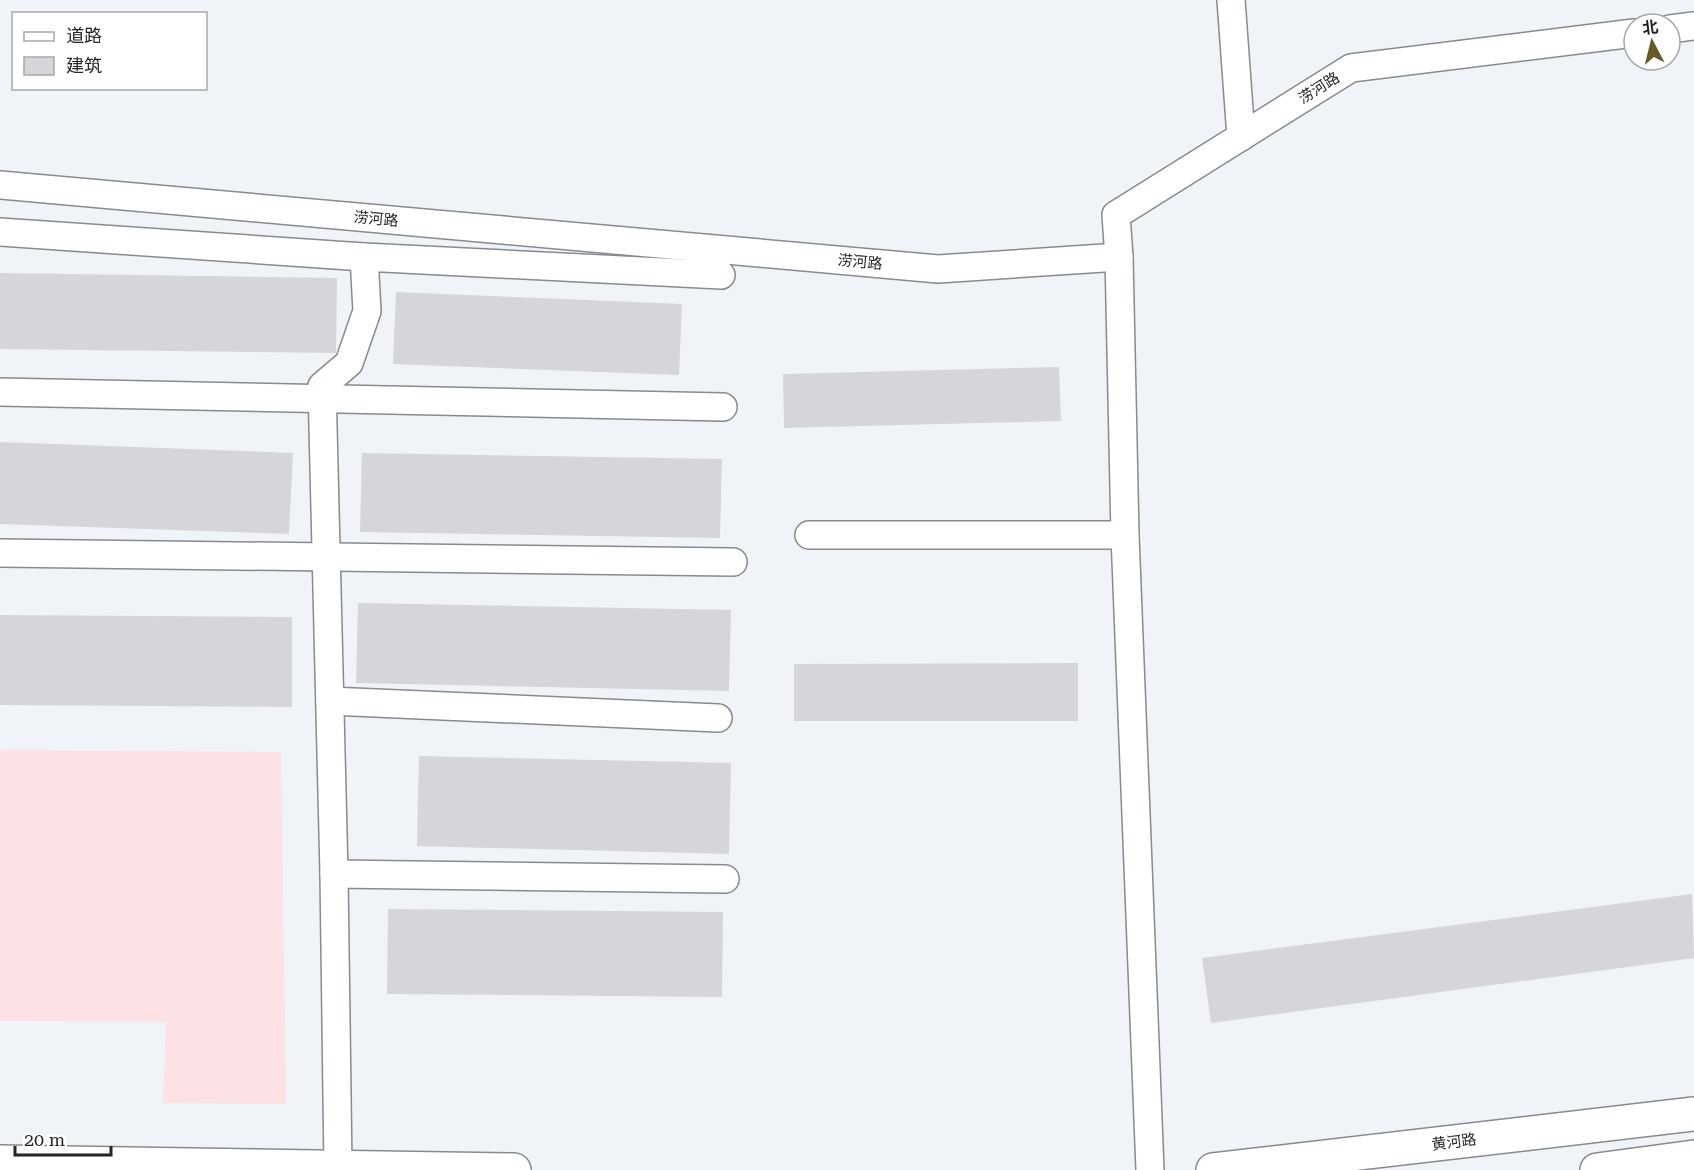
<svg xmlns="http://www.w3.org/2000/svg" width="1694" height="1170" font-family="'Roboto Serif','Noto Sans SC',serif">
  <rect width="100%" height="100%" fill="#f0f4f8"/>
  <polygon fill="#fce2e5" points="0,750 281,752 286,1104 163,1103 166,1022 0,1021"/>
  <g fill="#d6d5da">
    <polygon points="0,273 337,278 336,353 0,349"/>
    <polygon points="396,292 682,304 679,375 393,364"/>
    <polygon points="1059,367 1061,421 784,428 783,374"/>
    <polygon points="0,442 293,453 289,534 0,524"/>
    <polygon points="362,453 722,459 720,538 360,532"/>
    <polygon points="358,603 731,610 729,691 356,683"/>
    <polygon points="0,615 292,617 292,707 0,705"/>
    <polygon points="1078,663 1078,721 794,721 794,664"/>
    <polygon points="419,756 731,763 729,854 417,846"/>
    <polygon points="1692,894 1694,958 1211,1023 1202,958"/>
    <polygon points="388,909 723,912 722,997 387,994"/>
  </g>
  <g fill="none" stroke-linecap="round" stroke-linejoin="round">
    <g stroke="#878a8e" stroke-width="30">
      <g id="street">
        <polyline points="1231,0 1241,137"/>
        <polyline points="1670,29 1694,26"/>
        <polyline points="0,185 938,269 1119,257 1116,215 1351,68 1634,33"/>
        <polyline points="0,232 364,257"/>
        <polyline points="1119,257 1125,535 1150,1170"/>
        <polyline points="0,392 723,407"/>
        <polyline points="809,535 1125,535"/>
        <polyline points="0,553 733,562"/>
        <polyline points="330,701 718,718"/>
        <polyline points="334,874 725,879"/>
        <polyline points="338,1168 334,874 322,386 349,363 367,311 364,257 721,275"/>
      </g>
    </g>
    <g stroke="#878a8e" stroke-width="36">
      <g id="secondary">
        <polyline points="0,1162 514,1170"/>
        <polyline points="1213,1170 1694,1114"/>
        <polyline points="1597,1170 1694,1157"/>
      </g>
    </g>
    <use href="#street" stroke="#fff" stroke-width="27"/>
    <use href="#secondary" stroke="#fff" stroke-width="33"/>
  </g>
  <g text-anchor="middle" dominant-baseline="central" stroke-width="4.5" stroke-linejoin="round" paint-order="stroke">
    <g font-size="15" fill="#242527" stroke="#fff">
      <text transform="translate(1319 88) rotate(-32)">涝河路</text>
      <text transform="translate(376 219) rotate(5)">涝河路</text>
      <text transform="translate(860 262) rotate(5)">涝河路</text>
      <text transform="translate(1454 1142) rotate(-7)">黄河路</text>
    </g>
  </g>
  <rect x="12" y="12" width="195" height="78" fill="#ffffff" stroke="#a7a8a9" stroke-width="1.5"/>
  <rect x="24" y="32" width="30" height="9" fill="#ffffff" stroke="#a7a8a9" stroke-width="1.5"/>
  <text x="66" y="42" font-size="18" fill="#242527">道路</text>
  <rect x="24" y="57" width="30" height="18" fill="#d6d5da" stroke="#a7a8a9" stroke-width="1.5"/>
  <text x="66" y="72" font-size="18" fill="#242527">建筑</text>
  <g transform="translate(1652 42) rotate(353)"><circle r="28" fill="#ffffff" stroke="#a7a8a9" stroke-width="1.5"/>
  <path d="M0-4.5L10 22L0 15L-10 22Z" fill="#685825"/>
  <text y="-9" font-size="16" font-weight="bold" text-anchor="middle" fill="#242527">北</text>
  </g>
  <path d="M15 1146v9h96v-9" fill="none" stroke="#242527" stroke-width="3"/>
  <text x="24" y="1146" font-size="18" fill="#242527" stroke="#ffffff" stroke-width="4.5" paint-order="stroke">20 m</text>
</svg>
